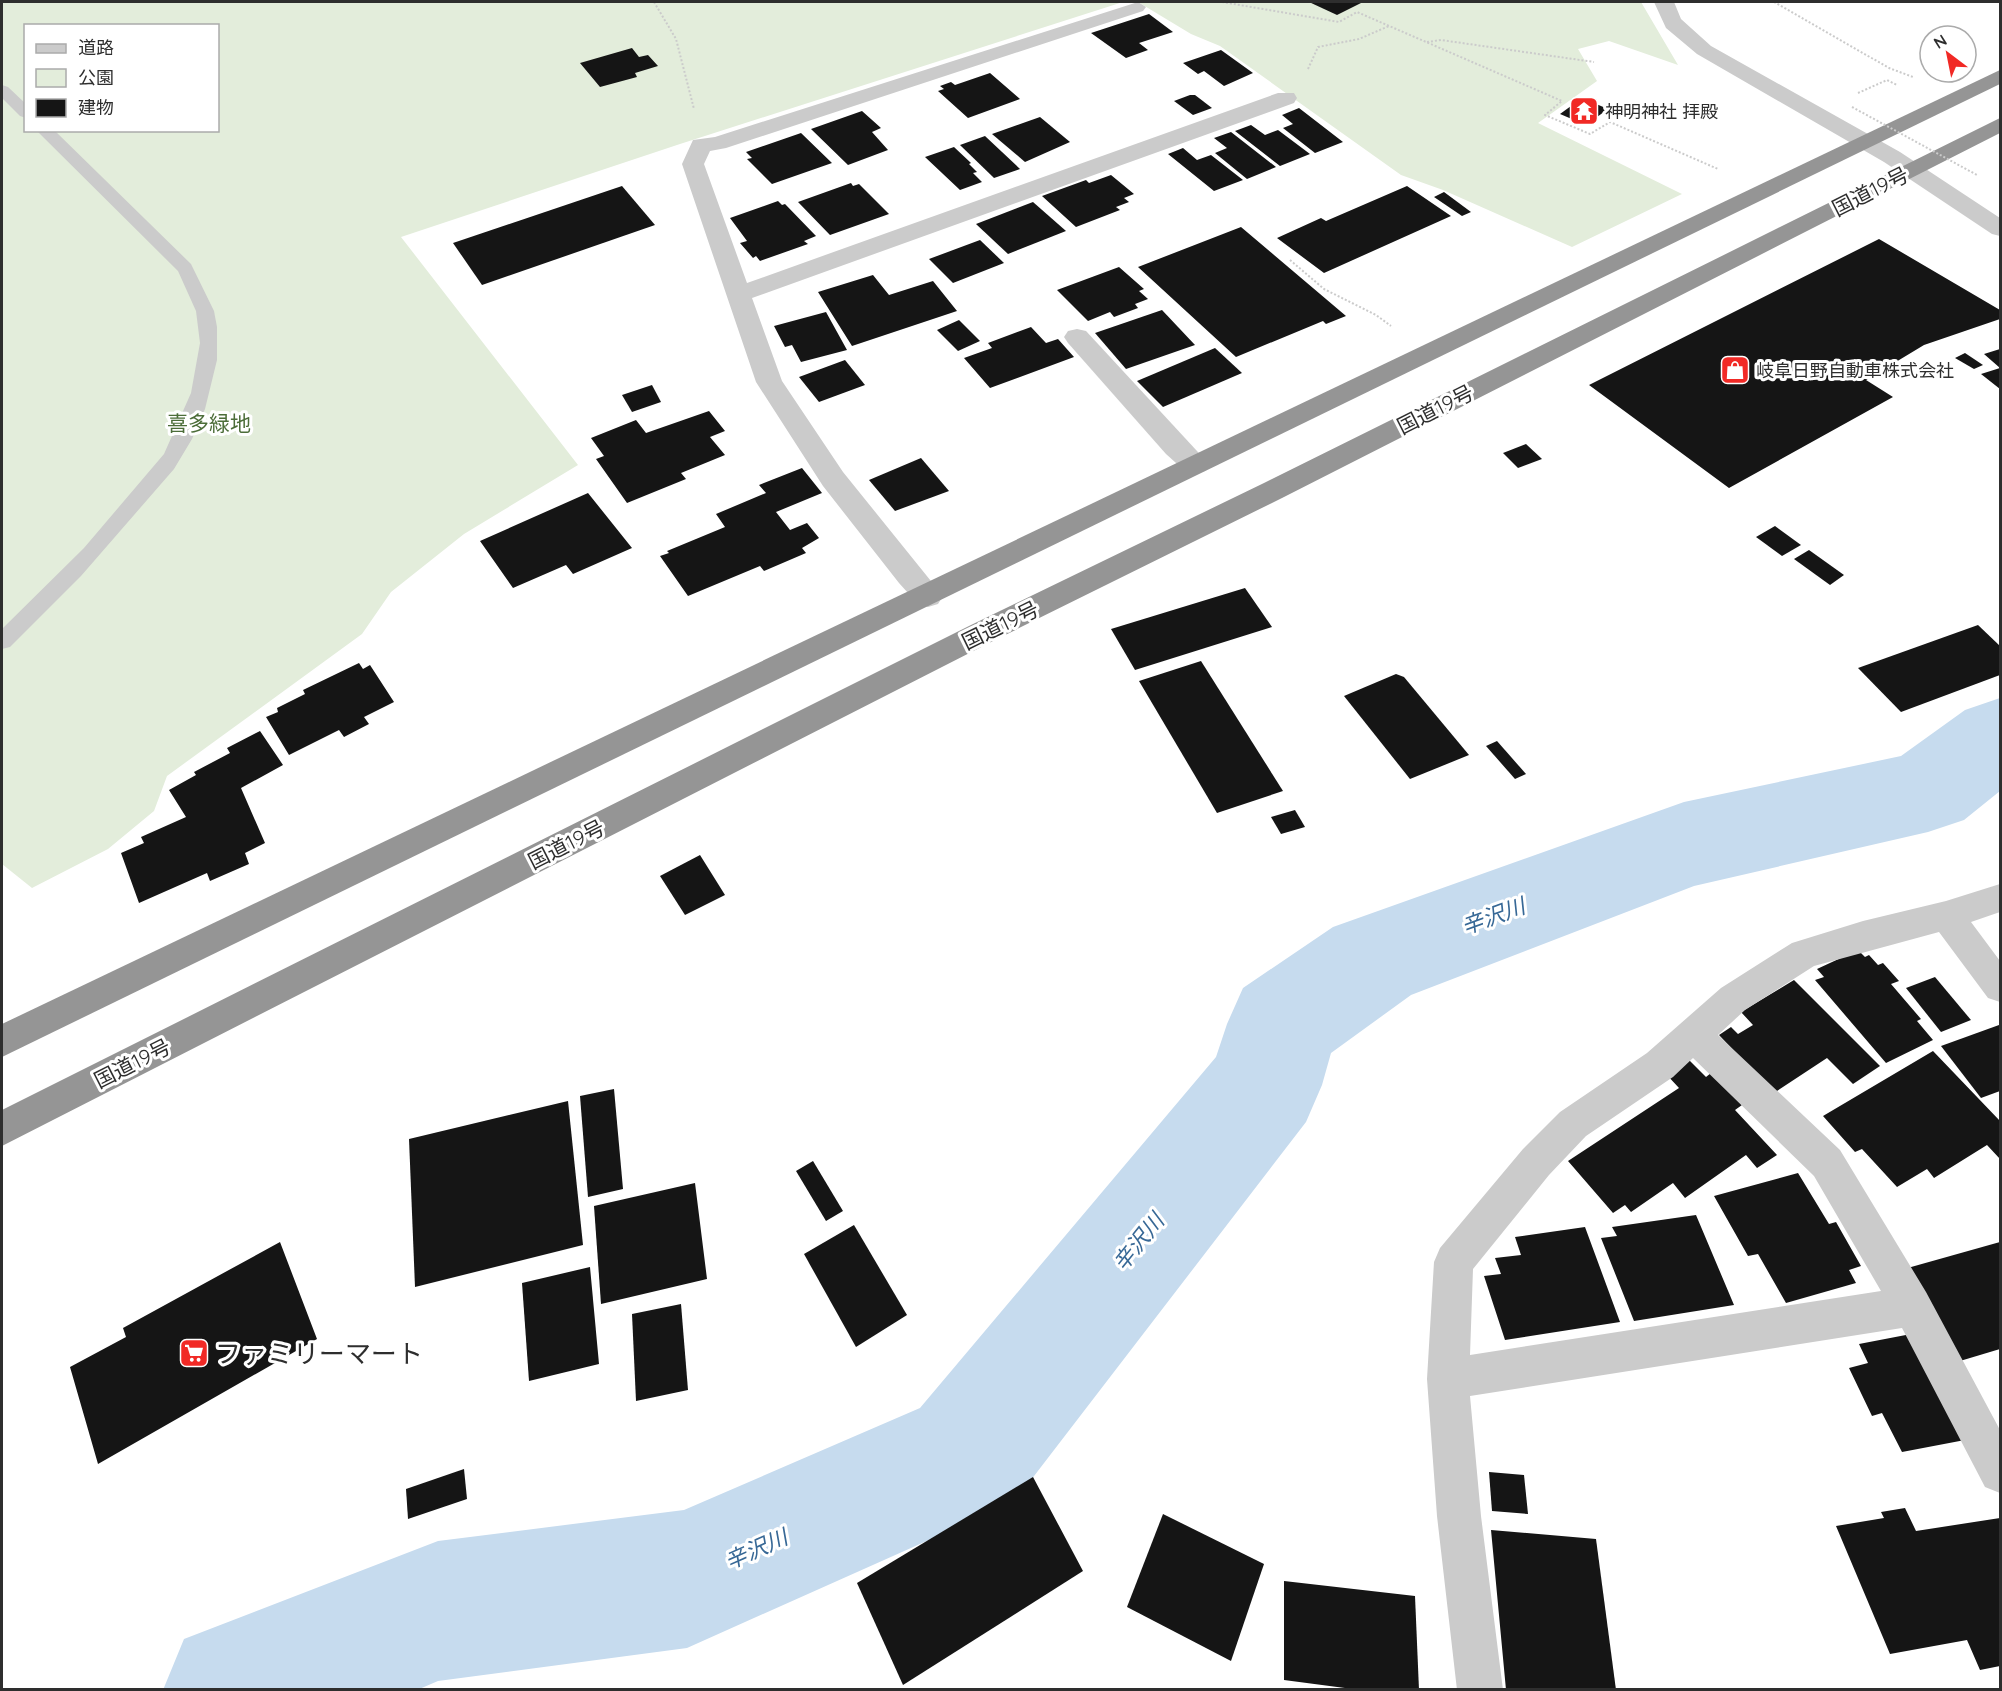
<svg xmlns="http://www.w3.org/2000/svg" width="2002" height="1691" font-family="Quicksand,'Noto Sans JP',sans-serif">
  <rect width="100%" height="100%" fill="#fff"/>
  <g fill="#e3eddb" fill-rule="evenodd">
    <path d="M2,2H1123L680,144L401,237L578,465L464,534L391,592L362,634L167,776L154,811L108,849L32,888L2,864ZM26,26H218V130H26Z"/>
    <polygon points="1138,2 1641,2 1678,65 1609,41 1578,49 1597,81 1538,123 1682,194 1572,247 1443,190 1401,175 1220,46 1191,34"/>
  </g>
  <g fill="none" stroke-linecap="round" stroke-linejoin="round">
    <polygon fill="#c6dbee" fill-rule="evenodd" points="2000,698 2000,791 1964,820 1928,832 1694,886 1411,995 1331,1053 1322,1085 1306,1122 1014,1502 687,1648 438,1681 417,1690 163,1690 184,1639 438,1541 684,1510 920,1408 1216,1057 1227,1024 1243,988 1333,927 1684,802 1901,756 1965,710"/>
  </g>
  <g fill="#151515">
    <polygon points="1309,2 1359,2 1361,3 1337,15"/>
    <polygon points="1149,14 1173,32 1139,43 1148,50 1126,58 1091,33"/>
    <polygon points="632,48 639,57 648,55 658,66 635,73 637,77 600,87 580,63"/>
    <polygon points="1221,50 1253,73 1224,86 1204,71 1198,74 1183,63"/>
    <polygon points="990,73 1020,99 968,118 938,91 944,89 940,86 951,82 955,85"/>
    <polygon points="1190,95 1195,95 1212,108 1193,115 1174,101"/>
    <polygon points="1582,98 1608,109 1586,125 1560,114"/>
    <polygon points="1299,108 1343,142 1315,153 1283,128 1293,124 1282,115"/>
    <polygon points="862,111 881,128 872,132 888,150 848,165 811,129"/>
    <polygon points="1040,117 1070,142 1025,162 992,134"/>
    <polygon points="1251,125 1265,135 1278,130 1310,154 1280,166 1235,131"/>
    <polygon points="1231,132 1276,167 1247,179 1215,153 1227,148 1214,138"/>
    <polygon points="801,133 832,163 772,184 747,159 752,158 746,152"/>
    <polygon points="985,136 1020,169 994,178 960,145"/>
    <polygon points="954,147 971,163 969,164 977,172 973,173 982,182 960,190 925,157"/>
    <polygon points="1183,148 1197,160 1211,155 1243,180 1214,191 1168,154"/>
    <polygon points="1111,175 1134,194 1124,198 1129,202 1116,207 1120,210 1076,227 1042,196 1086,180 1089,183"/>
    <polygon points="851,183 853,186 859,184 889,214 830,235 798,202"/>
    <polygon points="622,186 655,225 482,285 453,243"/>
    <polygon points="1407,186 1451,216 1324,273 1277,238 1321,218 1326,221"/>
    <polygon points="1444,192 1471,212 1462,216 1434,197"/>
    <polygon points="778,201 782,205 785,204 816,236 804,241 808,244 760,261 756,256 753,258 740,243 747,241 730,218"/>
    <polygon points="1033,202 1066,231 1008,254 976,224"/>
    <polygon points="1241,227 1346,316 1326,324 1323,321 1236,357 1138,267"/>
    <polygon points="1879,239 2000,310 2000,319 1924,345 1866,380 1893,397 1729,488 1589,385"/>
    <polygon points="980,240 1004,263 953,283 929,259"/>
    <polygon points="1119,267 1144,289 1139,291 1148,299 1135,304 1138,308 1114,317 1110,312 1088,321 1057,290"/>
    <polygon points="873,275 889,295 933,281 957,311 852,346 818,292"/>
    <polygon points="1162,310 1195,345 1126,369 1095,333"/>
    <polygon points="826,312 847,350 801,362 792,345 785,347 774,326"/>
    <polygon points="959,320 980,341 958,351 937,330"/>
    <polygon points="1031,327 1046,343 1058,339 1074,357 990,388 964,358 992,348 988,343"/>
    <polygon points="1215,348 1242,373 1163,407 1137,381"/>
    <polygon points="2000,349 2000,389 1981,374 2000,368 1984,354"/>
    <polygon points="1965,353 1983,365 1974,369 1955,358"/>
    <polygon points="845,360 865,385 819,402 799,377"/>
    <polygon points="652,385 661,402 632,412 622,395"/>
    <polygon points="709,411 725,431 710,437 725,455 681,473 686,479 627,503 596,459 604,456 591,438 636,420 646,433"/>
    <polygon points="1526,444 1542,459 1518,468 1503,453"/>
    <polygon points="921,458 949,491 895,511 869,480"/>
    <polygon points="802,468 822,493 776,512 790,530 807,523 819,538 802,548 806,553 764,571 760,566 688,596 660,556 669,553 667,551 725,527 716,514 766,493 759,485"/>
    <polygon points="588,493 632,548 573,574 566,565 513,588 480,541"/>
    <polygon points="1775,526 1801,545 1782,556 1756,537"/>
    <polygon points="1809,550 1844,575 1830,585 1794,559"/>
    <polygon points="1245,588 1272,627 1135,670 1111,629"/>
    <polygon points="1978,625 2000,646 2000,675 1901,712 1858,668"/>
    <polygon points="1201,661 1283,791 1217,813 1139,681"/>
    <polygon points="359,663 363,669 370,665 394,702 364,717 369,724 344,737 339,730 289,755 266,717 278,712 277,708 305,694 303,690"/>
    <polygon points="1396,674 1404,677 1469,755 1410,779 1344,696"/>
    <polygon points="260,731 283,765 241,788 265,843 245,853 249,864 210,881 207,873 139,903 121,853 144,843 141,837 186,817 169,790 196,775 194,772 230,753 227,748"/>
    <polygon points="1497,741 1526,774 1515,779 1486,746"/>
    <polygon points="1295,810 1305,827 1281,834 1271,817"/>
    <polygon points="700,855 725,895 685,915 660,876"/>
    <polygon points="1858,950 1865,957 1869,955 1878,965 1883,963 1899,981 1891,984 1921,1019 1917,1021 1933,1040 1886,1063 1815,980 1824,977 1817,969"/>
    <polygon points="1935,977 1971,1020 1941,1032 1906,988"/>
    <polygon points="1794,980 1880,1066 1853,1084 1827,1058 1774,1093 1719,1035 1731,1027 1738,1034 1753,1025 1741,1012"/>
    <polygon points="1999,1025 2000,1091 1981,1098 1941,1046"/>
    <polygon points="1933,1051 2000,1121 2000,1159 1987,1145 1934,1178 1927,1169 1897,1187 1862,1149 1855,1152 1823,1116"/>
    <polygon points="1689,1060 1706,1077 1711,1073 1742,1105 1735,1110 1777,1155 1757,1168 1746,1155 1685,1198 1673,1183 1631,1212 1625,1205 1613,1213 1568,1161 1679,1088 1666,1074"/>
    <polygon points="614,1089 623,1189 588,1197 580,1096"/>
    <polygon points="568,1101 583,1245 415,1287 409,1139"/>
    <polygon points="813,1161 843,1211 826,1221 796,1171"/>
    <polygon points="1798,1173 1829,1224 1836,1222 1861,1266 1849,1270 1856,1283 1786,1303 1758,1254 1748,1256 1714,1196"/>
    <polygon points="695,1183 707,1279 601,1304 594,1206"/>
    <polygon points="1696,1215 1734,1305 1634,1321 1601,1238 1617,1236 1612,1227"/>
    <polygon points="854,1225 907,1315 856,1347 804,1254"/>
    <polygon points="1585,1227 1620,1322 1505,1340 1484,1276 1501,1274 1495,1258 1521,1255 1515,1237"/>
    <polygon points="280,1242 317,1339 98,1464 70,1367 126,1337 123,1328"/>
    <polygon points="2000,1242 2000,1349 1960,1361 1904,1269"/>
    <polygon points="590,1267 599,1364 529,1381 522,1283"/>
    <polygon points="681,1304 688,1390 636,1401 632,1314"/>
    <polygon points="1911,1334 1965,1440 1902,1452 1882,1413 1872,1416 1849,1368 1868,1363 1859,1344"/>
    <polygon points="464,1469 467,1499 408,1519 406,1489"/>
    <polygon points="1489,1472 1524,1475 1528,1514 1492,1511"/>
    <polygon points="1033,1477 1083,1571 903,1685 857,1583"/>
    <polygon points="1905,1508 1916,1531 2000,1518 2000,1666 1980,1670 1967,1640 1890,1654 1836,1526 1884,1518 1881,1512"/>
    <polygon points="1163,1514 1264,1564 1231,1661 1127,1607"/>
    <polygon points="1491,1530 1596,1539 1616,1690 1506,1690"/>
    <polygon points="1284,1581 1415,1596 1419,1690 1360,1690 1284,1680"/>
  </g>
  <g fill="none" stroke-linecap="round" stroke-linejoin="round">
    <g stroke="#cbcbcb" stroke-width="2" stroke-dasharray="2 2" stroke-linecap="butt">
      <polyline points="654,2 676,39 694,109"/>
      <polyline points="1222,2 1339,22 1357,12 1562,101 1545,115 1590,134 1610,122 1718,169"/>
      <polyline points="1774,2 1889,68 1913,77"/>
      <polyline points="1427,42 1441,40 1594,62"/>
      <polyline points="1308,69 1318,47 1359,39 1389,26"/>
      <polyline points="1858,93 1887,80 1897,85"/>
      <polyline points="1290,260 1324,289 1376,315 1391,326"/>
    </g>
    <g fill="#cbcbcb" fill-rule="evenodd">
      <polygon points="2,85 8,87 26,104 26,118 20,116 2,98"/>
      <polygon points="36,130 54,130 191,264 214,311 217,327 217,360 205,409 192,439 174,469 81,576 10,647 2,649 2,629 84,548 164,454 191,393 200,343 196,311 178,271"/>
    </g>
    <g fill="#cbcbcb" fill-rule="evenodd">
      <polygon points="1138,2 1146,7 1143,11 726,148 710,151 704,164 747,283 1278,93 1294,93 1297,98 1294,103 752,298 782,381 843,472 943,596 938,604 928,607 918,604 899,583 823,486 756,382 682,164 693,140 715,137"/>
      <polygon points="1654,2 1674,2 1681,19 1711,46 1900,152 2000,218 2000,236 1992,234 1884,162 1697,54 1666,28"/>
      <polygon points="1077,329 1086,331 1209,464 1205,471 1195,473 1185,471 1166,454 1068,343 1064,337 1068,331"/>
      <path d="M2000,884V912L1971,922L2000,961V1002L1988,998L1939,932L1814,966L1745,1010L1718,1035L1840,1150L1926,1292L2000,1430V1493L1985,1487L1902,1328L1470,1396L1481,1516L1503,1690H1457L1437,1516L1427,1379L1434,1262L1440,1248L1523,1149L1560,1112L1647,1053L1721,988L1792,943L1863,921L1946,901ZM1693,1058L1814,1176L1881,1291L1470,1355L1473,1269L1549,1175L1586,1136L1673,1077Z"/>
    </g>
    <g fill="#959595" fill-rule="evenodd">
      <polygon points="2000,70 2000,84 2,1057 2,1024"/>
      <polygon points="2000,118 2000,133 1284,497 993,641 2,1146 2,1110 971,625 1264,483"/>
    </g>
    <polyline stroke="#cbcbcb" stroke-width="2" stroke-dasharray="2 2" stroke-linecap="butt" points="1852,107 1977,175"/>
  </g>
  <defs>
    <g id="temple-square" transform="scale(1.5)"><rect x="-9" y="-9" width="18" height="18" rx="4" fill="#f12925" stroke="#fff"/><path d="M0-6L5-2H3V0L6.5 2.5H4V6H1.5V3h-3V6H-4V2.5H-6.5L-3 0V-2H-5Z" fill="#fff"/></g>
    <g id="shop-square" transform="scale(1.5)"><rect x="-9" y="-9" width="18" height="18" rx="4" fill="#f12925" stroke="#fff"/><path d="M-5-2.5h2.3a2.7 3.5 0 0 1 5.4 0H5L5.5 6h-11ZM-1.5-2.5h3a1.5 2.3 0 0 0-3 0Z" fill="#fff"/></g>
    <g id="supermarket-square" transform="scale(1.5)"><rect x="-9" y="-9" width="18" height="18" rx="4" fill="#f12925" stroke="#fff"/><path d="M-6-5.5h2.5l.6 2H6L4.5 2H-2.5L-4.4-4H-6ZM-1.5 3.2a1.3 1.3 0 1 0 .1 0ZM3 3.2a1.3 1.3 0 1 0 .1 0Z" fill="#fff"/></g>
  </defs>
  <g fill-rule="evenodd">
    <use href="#temple-square" x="1584" y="111"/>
    <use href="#shop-square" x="1735" y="370"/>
    <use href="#supermarket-square" x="194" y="1353"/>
  </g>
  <g text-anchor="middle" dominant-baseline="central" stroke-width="6" stroke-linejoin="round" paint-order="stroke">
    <g font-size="18" fill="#2e2e2e" stroke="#fff" text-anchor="start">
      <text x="1605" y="111">神明神社 拝殿</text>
      <text x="1756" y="370">岐阜日野自動車株式会社</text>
    </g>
    <g font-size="21" fill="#2e2e2e" stroke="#fff">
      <text transform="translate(1870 191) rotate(-27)">国道19号</text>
      <text transform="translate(1435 409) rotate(-27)">国道19号</text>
      <text transform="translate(1000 625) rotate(-26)">国道19号</text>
      <text transform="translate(566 844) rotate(-27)">国道19号</text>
      <text transform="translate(132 1063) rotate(-27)">国道19号</text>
    </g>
    <g font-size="21" fill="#4c6d39" stroke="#fff">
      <text x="209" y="423">喜多緑地</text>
    </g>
    <g font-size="22" font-style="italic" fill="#376896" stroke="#fff">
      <text transform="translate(1493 916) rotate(-20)">辛沢川</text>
      <text transform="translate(1138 1242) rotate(-51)">辛沢川</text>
      <text transform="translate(756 1549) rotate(-24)">辛沢川</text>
    </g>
    <g font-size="26" fill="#2e2e2e" stroke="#fff" text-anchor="start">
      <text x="215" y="1353">ファミリーマート</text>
    </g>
  </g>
  <rect width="2002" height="1691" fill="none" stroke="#2e2e2e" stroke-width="6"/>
  <rect x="24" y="24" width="195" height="108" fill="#ffffff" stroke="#ababab" stroke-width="1.5"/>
  <rect x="36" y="44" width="30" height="9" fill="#cbcbcb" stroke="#ababab" stroke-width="1.5"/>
  <text x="78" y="54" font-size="18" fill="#2e2e2e">道路</text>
  <rect x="36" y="69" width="30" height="18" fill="#e3eddb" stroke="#ababab" stroke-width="1.5"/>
  <text x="78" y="84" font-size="18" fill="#2e2e2e">公園</text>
  <rect x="36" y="99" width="30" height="18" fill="#151515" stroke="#ababab" stroke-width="1.5"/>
  <text x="78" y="114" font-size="18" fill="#2e2e2e">建物</text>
  <g transform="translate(1948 54) rotate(328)"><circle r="28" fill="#ffffff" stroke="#ababab" stroke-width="1.5"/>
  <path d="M0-4.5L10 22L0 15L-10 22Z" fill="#f12925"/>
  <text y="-9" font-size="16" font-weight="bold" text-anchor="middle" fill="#2e2e2e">N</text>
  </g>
</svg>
